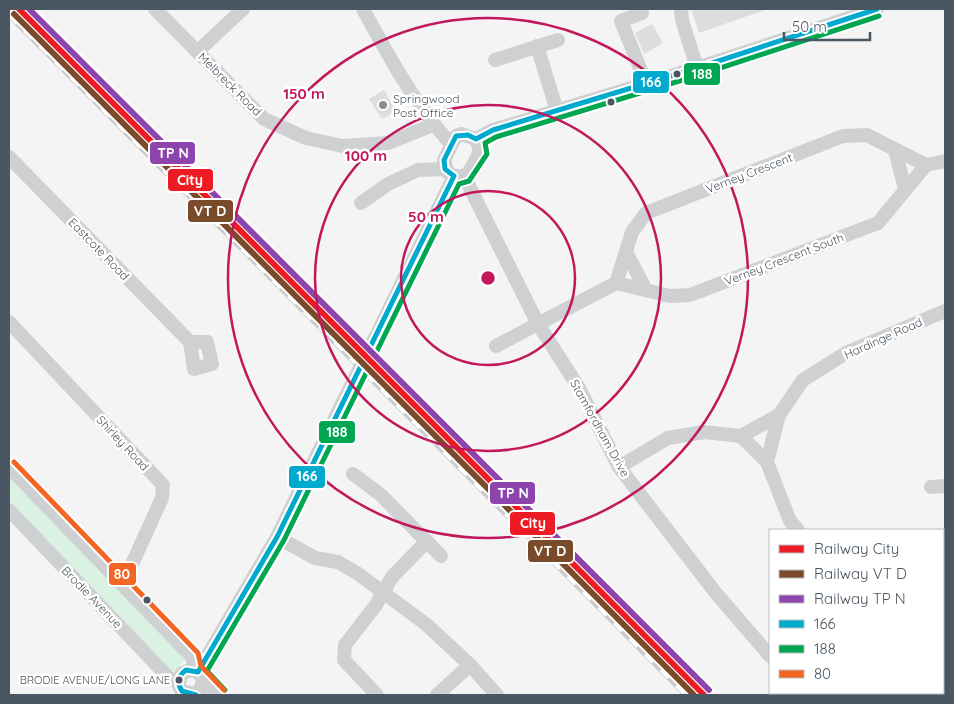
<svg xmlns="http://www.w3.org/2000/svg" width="954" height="704" font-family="Quicksand,sans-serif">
  <rect width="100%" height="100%" fill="#f4f4f4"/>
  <polygon fill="#d9f2e3" points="9,475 187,658 173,672 9,500"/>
  <g fill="#ddddde">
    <polygon points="691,9 765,9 765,10 699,33"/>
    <polygon points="652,24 663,43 644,54 635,33"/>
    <polygon points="384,90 396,111 382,119 369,99"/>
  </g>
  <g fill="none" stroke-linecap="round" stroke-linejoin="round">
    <g stroke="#ced0d2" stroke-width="14">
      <polyline points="155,9 264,119 306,138 342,146 388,143 433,125"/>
      <path d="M363,9C388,55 415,105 451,144"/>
      <polyline points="681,9 682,20 697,68"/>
      <polyline points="642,13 621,21 646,83"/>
      <polyline points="537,46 557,111"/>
      <polyline points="197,52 243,9"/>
      <polyline points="495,60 558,40"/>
      <path d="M461,134L476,139L480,151C472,166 469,184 448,173L444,160L456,136Z"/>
      <polyline points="476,139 493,130 697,68 877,9"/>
      <polyline points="895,150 905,189"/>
      <polyline points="9,157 190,342 194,369 212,364 207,342 190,342"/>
      <polyline points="464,176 538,324 579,388 619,467 715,592 770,656"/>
      <polyline points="361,203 388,184 418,170 445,169"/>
      <polyline points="627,254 646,290"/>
      <polyline points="616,283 670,296 690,295 878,223 926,165"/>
      <polyline points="9,322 163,485 162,498 123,584"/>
      <polyline points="375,338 454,176"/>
      <polyline points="496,346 616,283 632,232 646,213 843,136 867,135 926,165 945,161"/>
      <polyline points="779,415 767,462 790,521 798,530"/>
      <polyline points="741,436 767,462"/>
      <polyline points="9,467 193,658 194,669"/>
      <polyline points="619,467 668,438 704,432 741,436 779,415 803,380 846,353 945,311"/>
      <polyline points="353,474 381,495 441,556"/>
      <polyline points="931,487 945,486"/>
      <polyline points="9,510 170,679 178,680"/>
      <polyline points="277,537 315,558 338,562 357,573 427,625 470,665 497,695"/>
      <polyline points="198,672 277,537 339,410"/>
      <polyline points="203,678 201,690 193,694 182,691 178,684 182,673 194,669 219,695"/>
      <polyline points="943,682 945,684"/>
      <polyline points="805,693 808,695"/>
      <polyline points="377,695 344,660 345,645 376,605 392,577 427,541"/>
      <polyline points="437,695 470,665"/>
      <polyline points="896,695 898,693"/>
    </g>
    <g stroke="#c9cacc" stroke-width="5.5">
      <polyline id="rail" points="9,15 686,695"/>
    </g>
    <use href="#rail" stroke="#fff" stroke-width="4" stroke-dasharray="11" stroke-linecap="butt"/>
    <polyline stroke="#ced0d2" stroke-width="14" points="339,410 375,338"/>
    <g stroke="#fff" stroke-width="9">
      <path id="bus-1" d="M196,695L182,691C176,682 178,676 186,670L198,672L277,537L454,176L445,169L444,160L456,136L468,135L476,139L493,130L697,68L877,9"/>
    </g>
    <g stroke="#fff" stroke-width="9">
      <polyline id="bus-2" points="225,690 207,671 284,540 459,184 469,181 487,154 485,143 496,137 699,75 879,16"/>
    </g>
    <g stroke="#fff" stroke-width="9">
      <polyline id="bus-3" points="14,462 198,653 201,666 224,690"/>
    </g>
    <use href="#bus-1" stroke="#00a9ce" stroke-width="5"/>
    <use href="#bus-2" stroke="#00a651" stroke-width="5"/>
    <use href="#bus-3" stroke="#f26522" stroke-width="5"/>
    <g stroke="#fff" stroke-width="10">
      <polyline id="rail-1" points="19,9 704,695"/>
    </g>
    <g stroke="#fff" stroke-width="10">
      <polyline id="rail-2" points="14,14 694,695"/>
    </g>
    <g stroke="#fff" stroke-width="10">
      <polyline id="rail-3" points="29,9 709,690"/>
    </g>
    <use href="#rail-1" stroke="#ed1c24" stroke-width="6"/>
    <use href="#rail-2" stroke="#7a4b2a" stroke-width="6"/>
    <use href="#rail-3" stroke="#8e44ad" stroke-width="6"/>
  </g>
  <g fill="none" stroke="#c2185b" stroke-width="2.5">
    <circle cx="488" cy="278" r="87"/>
    <circle cx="488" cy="278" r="173"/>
    <circle cx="488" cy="278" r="260"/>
  </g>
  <g fill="#4a5661" stroke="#fff" stroke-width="2">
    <circle cx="677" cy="74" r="4.5"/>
    <circle cx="611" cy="102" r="4.5"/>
    <circle cx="147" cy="600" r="4.5"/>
    <circle cx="179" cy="680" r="4.5"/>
  </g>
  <circle fill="#868d94" stroke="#fff" stroke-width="2" cx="383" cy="105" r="5"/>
  <g text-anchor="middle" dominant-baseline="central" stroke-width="5" stroke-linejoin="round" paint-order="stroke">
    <g font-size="11" fill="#4a5661" stroke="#fff" text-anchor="end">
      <text x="170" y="680">BRODIE AVENUE/LONG LANE</text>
    </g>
    <g font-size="12" fill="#4a5661" stroke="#fff">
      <text transform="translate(230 84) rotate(45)">Melbreck Road</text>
      <text transform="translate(749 173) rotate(-21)">Verney Crescent</text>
      <text transform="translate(99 249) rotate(46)">Eastcote Road</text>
      <text transform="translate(784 259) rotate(-21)">Verney Crescent South</text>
      <text transform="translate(883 338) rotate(-24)">Hardinge Road</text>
      <text transform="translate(600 428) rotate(61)">Stamfordham Drive</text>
      <text transform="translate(123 443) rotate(47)">Shirley Road</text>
      <text transform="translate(92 597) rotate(46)">Brodie Avenue</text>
    </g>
    <g font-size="12" fill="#4a5661" stroke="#fff" text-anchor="start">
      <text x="393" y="98">Springwood<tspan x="393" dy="14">Post Office</tspan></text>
    </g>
  </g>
  <circle cx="488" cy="278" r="8" fill="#c2185b" stroke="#fff" stroke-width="2.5"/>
  <g font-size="15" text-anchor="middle" font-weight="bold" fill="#c2185b" stroke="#fff" stroke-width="5" stroke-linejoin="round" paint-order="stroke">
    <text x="304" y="99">150 m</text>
    <text x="366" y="161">100 m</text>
    <text x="426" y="222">50 m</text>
  </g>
  <g stroke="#fff" stroke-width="2">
    <rect x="683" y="62" width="38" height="24" rx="5" fill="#00a651"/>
    <rect x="632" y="70" width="38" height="24" rx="5" fill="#00a9ce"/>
    <rect x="149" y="141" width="47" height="24" rx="5" fill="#8e44ad"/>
    <rect x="167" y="168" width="47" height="24" rx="5" fill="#ed1c24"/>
    <rect x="187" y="199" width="47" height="24" rx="5" fill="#7a4b2a"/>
    <rect x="318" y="420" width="38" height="24" rx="5" fill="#00a651"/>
    <rect x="288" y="465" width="38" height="24" rx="5" fill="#00a9ce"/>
    <rect x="489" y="481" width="47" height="24" rx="5" fill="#8e44ad"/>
    <rect x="509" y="511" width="47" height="25" rx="5" fill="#ed1c24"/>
    <rect x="527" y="539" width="47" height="24" rx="5" fill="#7a4b2a"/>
    <rect x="108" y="562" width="29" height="24" rx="5" fill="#f26522"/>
  </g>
  <g font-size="14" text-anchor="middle" font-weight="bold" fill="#fff">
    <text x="702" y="79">188</text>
    <text x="651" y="87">166</text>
    <text x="173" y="158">TP N</text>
    <text x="190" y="185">City</text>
    <text x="210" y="216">VT D</text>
    <text x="337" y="437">188</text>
    <text x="307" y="481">166</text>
    <text x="513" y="498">TP N</text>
    <text x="533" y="528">City</text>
    <text x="550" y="556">VT D</text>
    <text x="122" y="579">80</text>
  </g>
  <rect width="954" height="704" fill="none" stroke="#4a5661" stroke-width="20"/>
  <rect x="769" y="529" width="175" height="165" fill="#ffffff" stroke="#b7bbc0"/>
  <rect x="779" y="545" width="25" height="8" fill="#ed1c24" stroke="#b7bbc0"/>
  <text x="814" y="554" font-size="15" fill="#4a5661">Railway City</text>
  <rect x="779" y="570" width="25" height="8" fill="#7a4b2a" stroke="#b7bbc0"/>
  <text x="814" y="579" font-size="15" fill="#4a5661">Railway VT D</text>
  <rect x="779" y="595" width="25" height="8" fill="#8e44ad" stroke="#b7bbc0"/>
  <text x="814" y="604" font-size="15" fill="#4a5661">Railway TP N</text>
  <rect x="779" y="620" width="25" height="8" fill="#00a9ce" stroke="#b7bbc0"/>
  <text x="814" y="629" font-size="15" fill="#4a5661">166</text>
  <rect x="779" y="645" width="25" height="8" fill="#00a651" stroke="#b7bbc0"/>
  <text x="814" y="654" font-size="15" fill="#4a5661">188</text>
  <rect x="779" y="670" width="25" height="8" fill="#f26522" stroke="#b7bbc0"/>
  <text x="814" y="679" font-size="15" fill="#4a5661">80</text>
  <path d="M784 32v8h86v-8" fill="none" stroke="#4a5661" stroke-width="2.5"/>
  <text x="792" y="32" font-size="15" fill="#4a5661" stroke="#ffffff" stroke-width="4" paint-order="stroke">50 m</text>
</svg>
